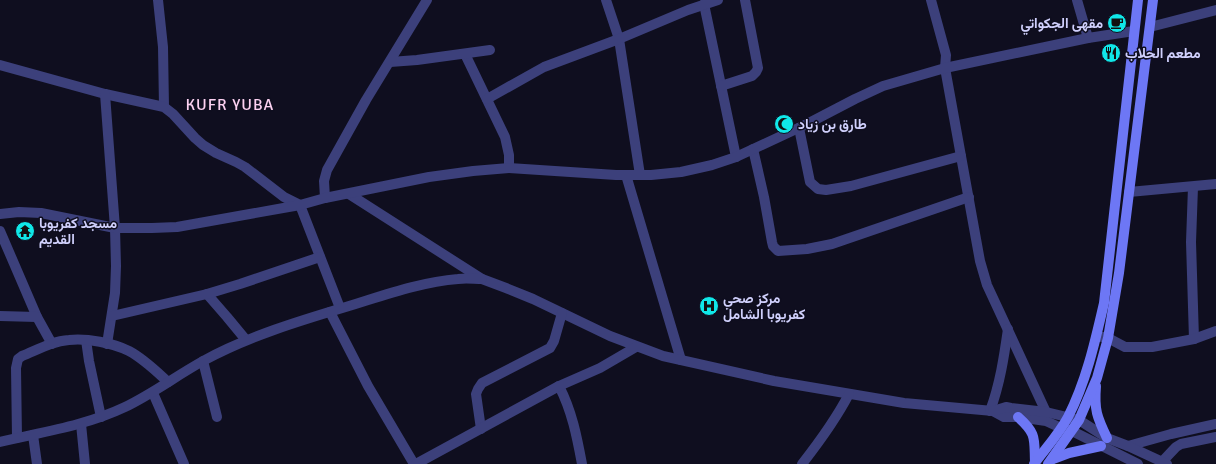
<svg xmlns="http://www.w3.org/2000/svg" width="1216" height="464" font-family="Signika,Vazirmatn,sans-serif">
  <rect width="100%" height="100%" fill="#0f0e1f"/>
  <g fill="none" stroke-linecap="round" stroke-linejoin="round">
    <g stroke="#3c407b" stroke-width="10">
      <polyline points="158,0 163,47 164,107"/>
      <polyline points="606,0 619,39 640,175"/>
      <polyline points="931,0 946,55 945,68 980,261 987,285 1046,412"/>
      <polyline points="1077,0 1088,38"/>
      <polyline points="704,4 736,157"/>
      <polyline points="1150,27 1216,10"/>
      <polyline points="465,54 505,137 509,155 509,168"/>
      <polyline points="390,62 417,60 490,50"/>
      <polyline points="0,65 105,94 164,107 173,114 195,138 203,145 216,153 236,162 245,167 284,197 300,205 340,308"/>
      <polyline points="721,86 752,76 756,72 758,68 745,0"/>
      <polyline points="105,94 115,228 116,266 115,293 107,344"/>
      <polyline points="487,99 544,67 619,39 688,10 718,0"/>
      <polyline points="799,128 810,182 818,189 826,190 851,186 961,156"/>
      <polyline points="753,149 764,197 772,242 773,246 778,251 807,249 832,244 969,197"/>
      <polyline points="626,175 681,360"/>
      <polyline points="1193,187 1191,242 1194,339"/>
      <polyline points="1129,192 1216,184"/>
      <polyline points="349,194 482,279 506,288 533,299 610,336 663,356 774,381 904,403 993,411 1004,417 1018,417 1046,421 1061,428"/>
      <polyline points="325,198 324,181 327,170 366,100 427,0"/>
      <polyline points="0,214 19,212 41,213 115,228 152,228 177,227 300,205 325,198 429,177 473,171 509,168 616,175 651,175 681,172 712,165 736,157 807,124 855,99 883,86 945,68 1088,38 1134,31"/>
      <polyline points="0,231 37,317 52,344"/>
      <polyline points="207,294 227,317 246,340"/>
      <polyline points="330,312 368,386 414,464"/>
      <polyline points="0,316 37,317"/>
      <polyline points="112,316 207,294 240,284 320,257"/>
      <polyline points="1097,336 1108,338 1125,347 1152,347 1194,339 1216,331"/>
      <polyline points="86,340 89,361 101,417"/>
      <polyline points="203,361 217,417"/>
      <path d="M559,386C572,411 577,437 582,464"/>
      <polyline points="153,393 184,464"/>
      <path d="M990,411C1000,384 1004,357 1008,329"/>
      <polyline points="993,411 1006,407 1011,408 1046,412 1067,417"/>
      <polyline points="81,424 85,464"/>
      <polyline points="481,429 476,394 478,389 482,383 550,348 554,341 562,313"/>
      <polyline points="33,435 37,464"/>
      <path d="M17,438L16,368L18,359L22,356C37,350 52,341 69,340C87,338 113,343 129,351C144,359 156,371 168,382"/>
      <path d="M0,442C42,432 85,426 125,407C152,394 176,376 203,361C249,336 299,321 349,306C385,295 421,282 458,279C466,278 474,279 482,279"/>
      <polyline points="1128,446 1171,434 1216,424"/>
      <polyline points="416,464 559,386 600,368 636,347"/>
      <path d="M802,464C820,441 836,419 849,394"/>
      <polyline points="1160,464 1176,447 1181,444 1216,437"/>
    </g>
    <g stroke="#3c407b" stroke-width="10">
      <polyline points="1067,417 1079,420 1107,438 1128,446 1167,464"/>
      <polyline points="1065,429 1072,431 1138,464"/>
    </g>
    <g stroke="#6d77f5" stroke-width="10">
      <path d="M1096,386C1094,410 1097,417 1107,438"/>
      <path d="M1018,417C1037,434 1034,438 1035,462"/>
      <polyline points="1053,459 1069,453 1101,446"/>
      <path d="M1034,464C1045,449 1059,434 1068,417C1086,382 1095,342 1104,303L1138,0"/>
      <polyline points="1048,464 1079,420 1097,378 1108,338 1119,273 1153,0"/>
    </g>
  </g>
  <defs>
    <g id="cafe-disc" transform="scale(1)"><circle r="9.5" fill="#10e7e8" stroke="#0f0e1f"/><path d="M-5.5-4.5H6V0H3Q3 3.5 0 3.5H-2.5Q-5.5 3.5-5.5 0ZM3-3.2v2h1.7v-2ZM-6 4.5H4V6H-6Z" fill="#111"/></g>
    <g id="restaurant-disc" transform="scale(1)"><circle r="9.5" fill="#10e7e8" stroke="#0f0e1f"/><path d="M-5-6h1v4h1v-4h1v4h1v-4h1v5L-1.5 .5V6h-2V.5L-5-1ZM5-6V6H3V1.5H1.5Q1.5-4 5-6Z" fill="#111"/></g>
    <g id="mosque-disc" transform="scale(1)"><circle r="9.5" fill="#10e7e8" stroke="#0f0e1f"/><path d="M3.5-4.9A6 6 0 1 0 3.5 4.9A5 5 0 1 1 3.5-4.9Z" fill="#111"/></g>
    <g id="temple-disc" transform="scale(1)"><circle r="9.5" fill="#10e7e8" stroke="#0f0e1f"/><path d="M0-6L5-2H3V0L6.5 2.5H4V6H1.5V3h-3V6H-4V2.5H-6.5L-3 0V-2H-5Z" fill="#111"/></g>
    <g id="hospital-disc" transform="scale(1)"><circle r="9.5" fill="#10e7e8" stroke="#0f0e1f"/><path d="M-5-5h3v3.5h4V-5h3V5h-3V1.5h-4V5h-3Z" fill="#111"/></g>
  </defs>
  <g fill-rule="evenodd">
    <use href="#cafe-disc" x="1117" y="23"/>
    <use href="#restaurant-disc" x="1111" y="53"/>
    <use href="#mosque-disc" x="784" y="124"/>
    <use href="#temple-disc" x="25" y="231"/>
    <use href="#hospital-disc" x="709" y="306"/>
  </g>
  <g text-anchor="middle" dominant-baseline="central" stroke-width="3" stroke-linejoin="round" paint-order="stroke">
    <g font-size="14" font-weight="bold" fill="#d0d0fc" stroke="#0f0e1f" text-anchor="start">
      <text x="1103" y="23" text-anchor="end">مقهى الجكواتي</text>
      <text x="1125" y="53">مطعم الحلاب</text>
      <text x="798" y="124">طارق بن زياد</text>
      <text x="39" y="223">مسجد كفريوبا<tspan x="39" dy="16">القديم</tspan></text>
      <text x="723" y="298">مركز صحي<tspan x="723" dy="16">كفريوبا الشامل</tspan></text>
    </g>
    <g font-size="16" letter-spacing="1" fill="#fcd1f1" stroke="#0f0e1f">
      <text x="230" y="105">KUFR YUBA</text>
    </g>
  </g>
</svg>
